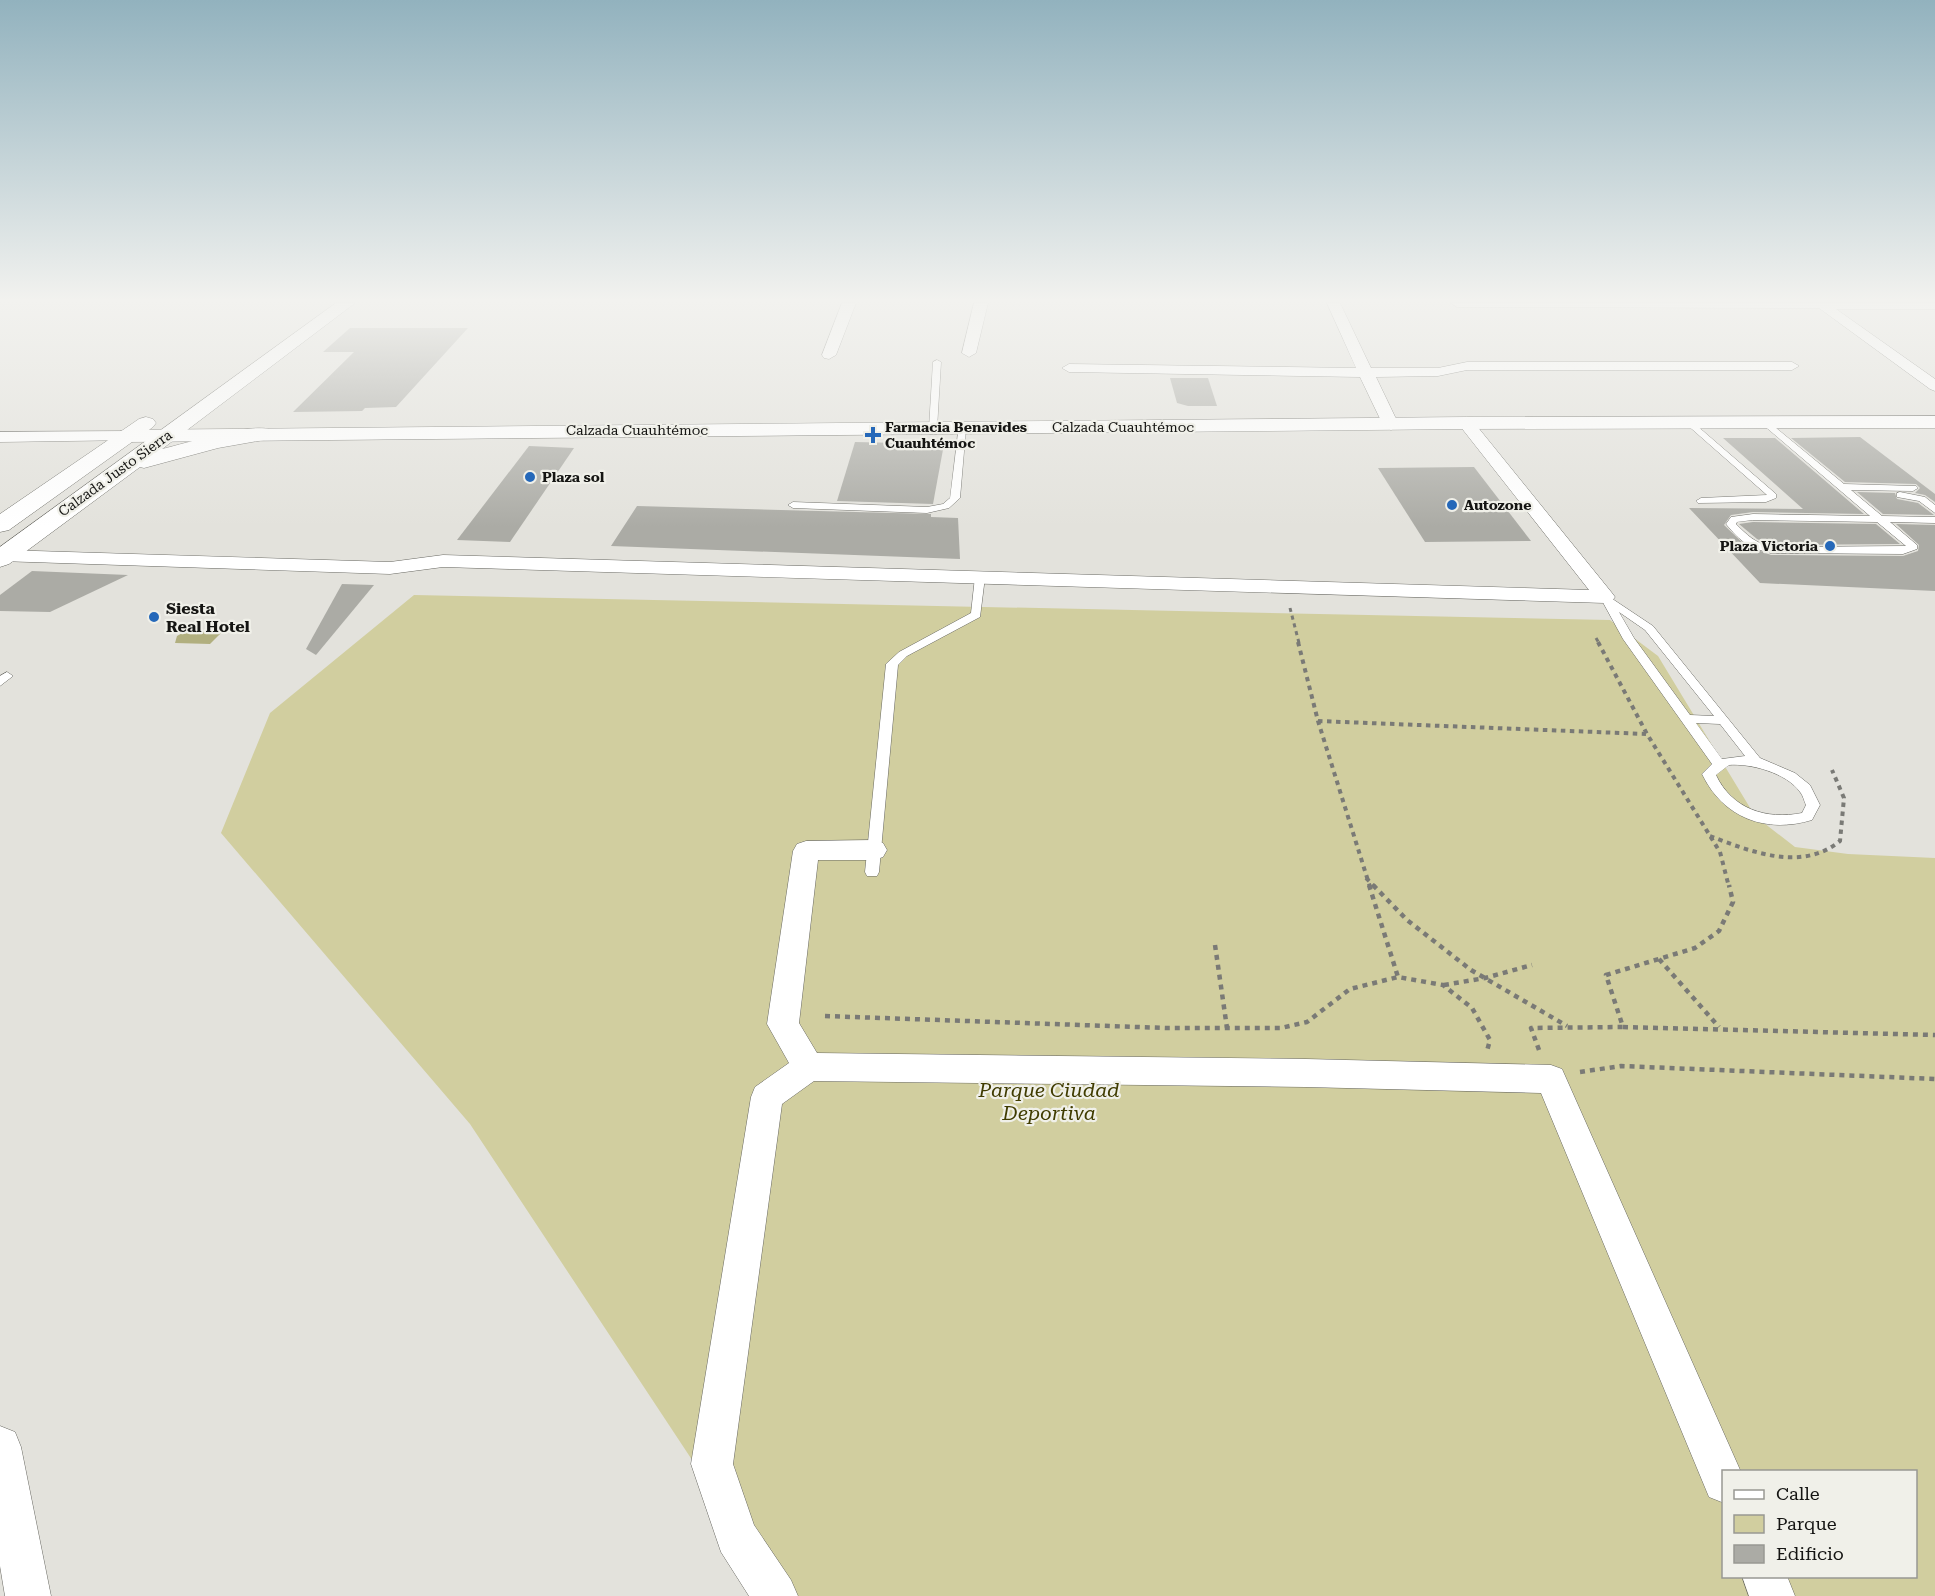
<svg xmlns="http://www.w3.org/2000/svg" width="1935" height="1596" font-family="'Roboto Serif',serif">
  <rect width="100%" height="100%" fill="#e3e2dc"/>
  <path fill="#d1ce9f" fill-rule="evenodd" d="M414,595L1610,620L1658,656L1755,816L1795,847L1848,854L1935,858V1596H782L470,1124L221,833L270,713ZM1724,1472H1916V1576H1724Z"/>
  <polygon fill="#b1af7f" points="186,631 222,632 210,644 175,643 177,636"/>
  <g fill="#ababa5">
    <polygon points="350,328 468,328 396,407 365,408 362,411 293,412 354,352 323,352"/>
    <polygon points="1170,378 1208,378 1217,406 1188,406 1177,403"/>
    <polygon points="1860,437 1935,494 1935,502 1925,495 1915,493 1920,488 1916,484 1845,482 1791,438"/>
    <polygon points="1723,438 1775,438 1864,514 1753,512 1731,515 1724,525 1745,545 1771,555 1903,556 1918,551 1919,545 1896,524 1935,525 1935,591 1760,583 1689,508 1803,509"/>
    <polygon points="855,442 944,444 933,504 837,501"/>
    <polygon points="529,446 574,448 510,542 457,540"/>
    <polygon points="1474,467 1531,541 1425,542 1378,468"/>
    <polygon points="1857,492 1895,493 1897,499 1918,503 1934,515 1883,514"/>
    <polygon points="637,506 931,514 931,517 958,518 960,559 611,546"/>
    <polygon points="1753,522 1876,524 1900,544 1771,545 1757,539 1739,524"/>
    <polygon points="32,571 128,575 50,612 0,611 0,595"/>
    <polygon points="342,584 374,585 316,655 306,649"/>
  </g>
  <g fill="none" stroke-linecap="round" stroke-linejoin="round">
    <g stroke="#686862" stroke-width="1">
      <g id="lane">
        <polygon points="937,360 941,362 937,428 933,431 929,428 933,362"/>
        <polygon points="1688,418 1776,494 1776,498 1766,502 1698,503 1696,501 1701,498 1767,495 1685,423 1684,421"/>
        <path d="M1764,418L1844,484L1916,486L1918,488L1913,491L1851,490L1882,516L1935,517V523L1890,522L1917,545V549L1903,554L1771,553C1749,548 1741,542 1726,524L1731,517L1753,514L1870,516L1761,423V419ZM1753,520L1877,522L1906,546L1771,547C1755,543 1747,535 1736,524L1737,522Z"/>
        <polygon points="959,426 966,428 960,498 949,508 927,513 793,508 788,505 793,502 927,507 943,504 950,498"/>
        <polygon points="1900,492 1925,497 1935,505 1935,513 1919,501 1897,497 1897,493"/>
        <polygon points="980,574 985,577 980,617 907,656 898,665 879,872 877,876 867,876 865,872 886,664 899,652 971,613 975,577"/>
        <path d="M1605,594L1653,626L1760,758L1795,773L1810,785L1820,805L1812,820C1766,834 1723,818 1702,774L1712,764L1623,639L1600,597ZM1619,612L1645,630L1714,716L1690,715L1634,638ZM1696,723L1720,724L1745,756L1722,759ZM1729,765C1750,763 1787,773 1800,792C1803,795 1804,801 1806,805L1802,813C1766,820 1732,809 1716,775Z"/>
        <polygon points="7,672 13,676 0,686 0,676"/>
      </g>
    </g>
    <g stroke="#686862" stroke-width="1">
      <g id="street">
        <polygon points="842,303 856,303 836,355 829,359 824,358 822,355"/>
        <polygon points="974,303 988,303 976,353 969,357 962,353"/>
        <polygon points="1327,303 1340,303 1371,368 1438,368 1467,362 1792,362 1799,366 1792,370 1467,370 1438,376 1376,377 1399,425 1391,430 1383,425 1360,377 1069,372 1062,368 1069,364 1356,368"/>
        <polygon points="1451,303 1935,303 1935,309 1836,309 1935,379 1935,391 1930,389 1819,308 1457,307"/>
        <polygon points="1466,418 1472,420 1612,593 1615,597 1612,601 1605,603 443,567 390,574 0,561 0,551 3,550 390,562 443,555 1589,590 1460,426 1458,423 1460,420"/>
        <polygon points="128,431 134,432 136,436 134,440 0,442 0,432"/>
        <polygon points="874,840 883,843 887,850 883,857 874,860 818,860 799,1023 817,1053 1306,1059 1551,1065 1562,1069 1741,1472 1724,1472 1724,1503 1709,1497 1541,1093 1306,1087 814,1081 782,1104 733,1464 754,1525 791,1580 798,1596 749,1596 721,1552 691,1464 751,1097 755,1087 789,1063 767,1024 793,851 797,844 806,841"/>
        <polygon points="0,1426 15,1432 21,1447 51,1596 5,1596 0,1566"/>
        <polygon points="1742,1576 1787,1576 1795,1596 1749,1596"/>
      </g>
    </g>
    <g stroke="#686862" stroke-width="1">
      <polygon id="secondary" points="1935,416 1935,428 1466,429 128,442 120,441 117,436 120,431 128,430 1466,417"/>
    </g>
    <g stroke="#686862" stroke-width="1">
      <g id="primary">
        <path d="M336,303H355L162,449C188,443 245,424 269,429L272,434L269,439L218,448L144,468L140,467L9,564L0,567V547Z"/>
        <polygon points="146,417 153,419 156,423 153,427 9,530 0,532 0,514 139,419"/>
      </g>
    </g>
    <g stroke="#7a7a76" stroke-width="3" stroke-dasharray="4 4" stroke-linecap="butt">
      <polyline points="1290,608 1299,643"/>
      <polyline points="1596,638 1599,643"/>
    </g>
    <g stroke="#7a7a76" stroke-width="4" stroke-dasharray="4.5 4.5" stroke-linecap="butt">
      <polyline points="1298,642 1318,721 1370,887"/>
      <polyline points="1598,642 1647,734 1720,852 1729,887"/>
      <polyline points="1318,721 1646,734"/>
      <path d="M1710,836C1751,852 1802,872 1840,841L1844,798L1832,770"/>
      <polyline points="1366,878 1375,887"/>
    </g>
    <g stroke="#7a7a76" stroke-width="4.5" stroke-dasharray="5 5" stroke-linecap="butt">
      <polyline points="1369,885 1398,977"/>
      <polyline points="1373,885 1407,920 1471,970 1567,1026"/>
      <polyline points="1215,945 1227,1028"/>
      <polyline points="1659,959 1719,1027"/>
      <polyline points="1444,985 1485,978 1532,965"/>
      <polyline points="825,1016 1166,1028 1281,1028 1307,1022 1350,989 1398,977 1443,985 1472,1008 1490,1040 1487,1051"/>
      <polyline points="1623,1027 1935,1035"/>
      <polyline points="1539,1050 1531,1028 1623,1027 1606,975 1695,948 1719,931 1733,902 1729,885"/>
      <polyline points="1580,1072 1621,1066 1935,1079"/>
    </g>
    <use href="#lane" fill="#fff" fill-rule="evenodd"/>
    <use href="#street" fill="#fff" fill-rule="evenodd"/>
    <use href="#secondary" fill="#fff" fill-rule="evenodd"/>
    <use href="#primary" fill="#fff" fill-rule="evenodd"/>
  </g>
  <linearGradient id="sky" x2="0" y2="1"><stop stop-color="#92b2be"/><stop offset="0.57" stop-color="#f2f2ef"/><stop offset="1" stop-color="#f2f2ef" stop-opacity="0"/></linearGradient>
  <rect width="1935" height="527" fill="url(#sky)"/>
  <g fill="#2568b9" stroke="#f0f0e9" stroke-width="2">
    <path d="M870 426h6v6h6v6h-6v6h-6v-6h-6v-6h6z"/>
    <circle cx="530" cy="477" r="6"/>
    <circle cx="1452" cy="505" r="6"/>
    <circle cx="1830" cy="546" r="6"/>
    <circle cx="154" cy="617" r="6"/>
  </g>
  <g text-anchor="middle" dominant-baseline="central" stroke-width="4.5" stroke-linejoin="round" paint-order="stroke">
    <g font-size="14" font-weight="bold" fill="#151513" stroke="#f0f0e9" text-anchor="start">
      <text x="885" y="427">Farmacia Benavides<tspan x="885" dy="16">Cuauhtémoc</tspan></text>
      <text x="542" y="477">Plaza sol</text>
      <text x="1464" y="505">Autozone</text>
      <text x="1818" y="546" text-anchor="end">Plaza Victoria</text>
    </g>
    <g font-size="14" fill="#151513" stroke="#f0f0e9">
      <text x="1123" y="427">Calzada Cuauhtémoc</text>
      <text x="637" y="430">Calzada Cuauhtémoc</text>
      <text transform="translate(115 473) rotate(-36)">Calzada Justo Sierra</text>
    </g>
    <g font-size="16" font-weight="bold" fill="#151513" stroke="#f0f0e9" text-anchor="start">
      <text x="166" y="608">Siesta<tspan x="166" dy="18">Real Hotel</tspan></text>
    </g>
    <g font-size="20" font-style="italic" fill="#403c00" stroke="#f0f0e9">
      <text x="1049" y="1090">Parque Ciudad<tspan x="1049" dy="23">Deportiva</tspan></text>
    </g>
  </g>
  <rect x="1722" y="1470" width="195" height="108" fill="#f0f0e9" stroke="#989893" stroke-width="1.5"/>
  <rect x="1734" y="1490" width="30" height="9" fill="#ffffff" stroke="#989893" stroke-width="1.5"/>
  <text x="1776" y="1500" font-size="18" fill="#151513">Calle</text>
  <rect x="1734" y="1515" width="30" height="18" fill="#d1ce9f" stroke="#989893" stroke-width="1.5"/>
  <text x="1776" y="1530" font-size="18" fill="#151513">Parque</text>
  <rect x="1734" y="1545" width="30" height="18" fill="#ababa5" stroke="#989893" stroke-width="1.5"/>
  <text x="1776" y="1560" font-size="18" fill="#151513">Edificio</text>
</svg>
